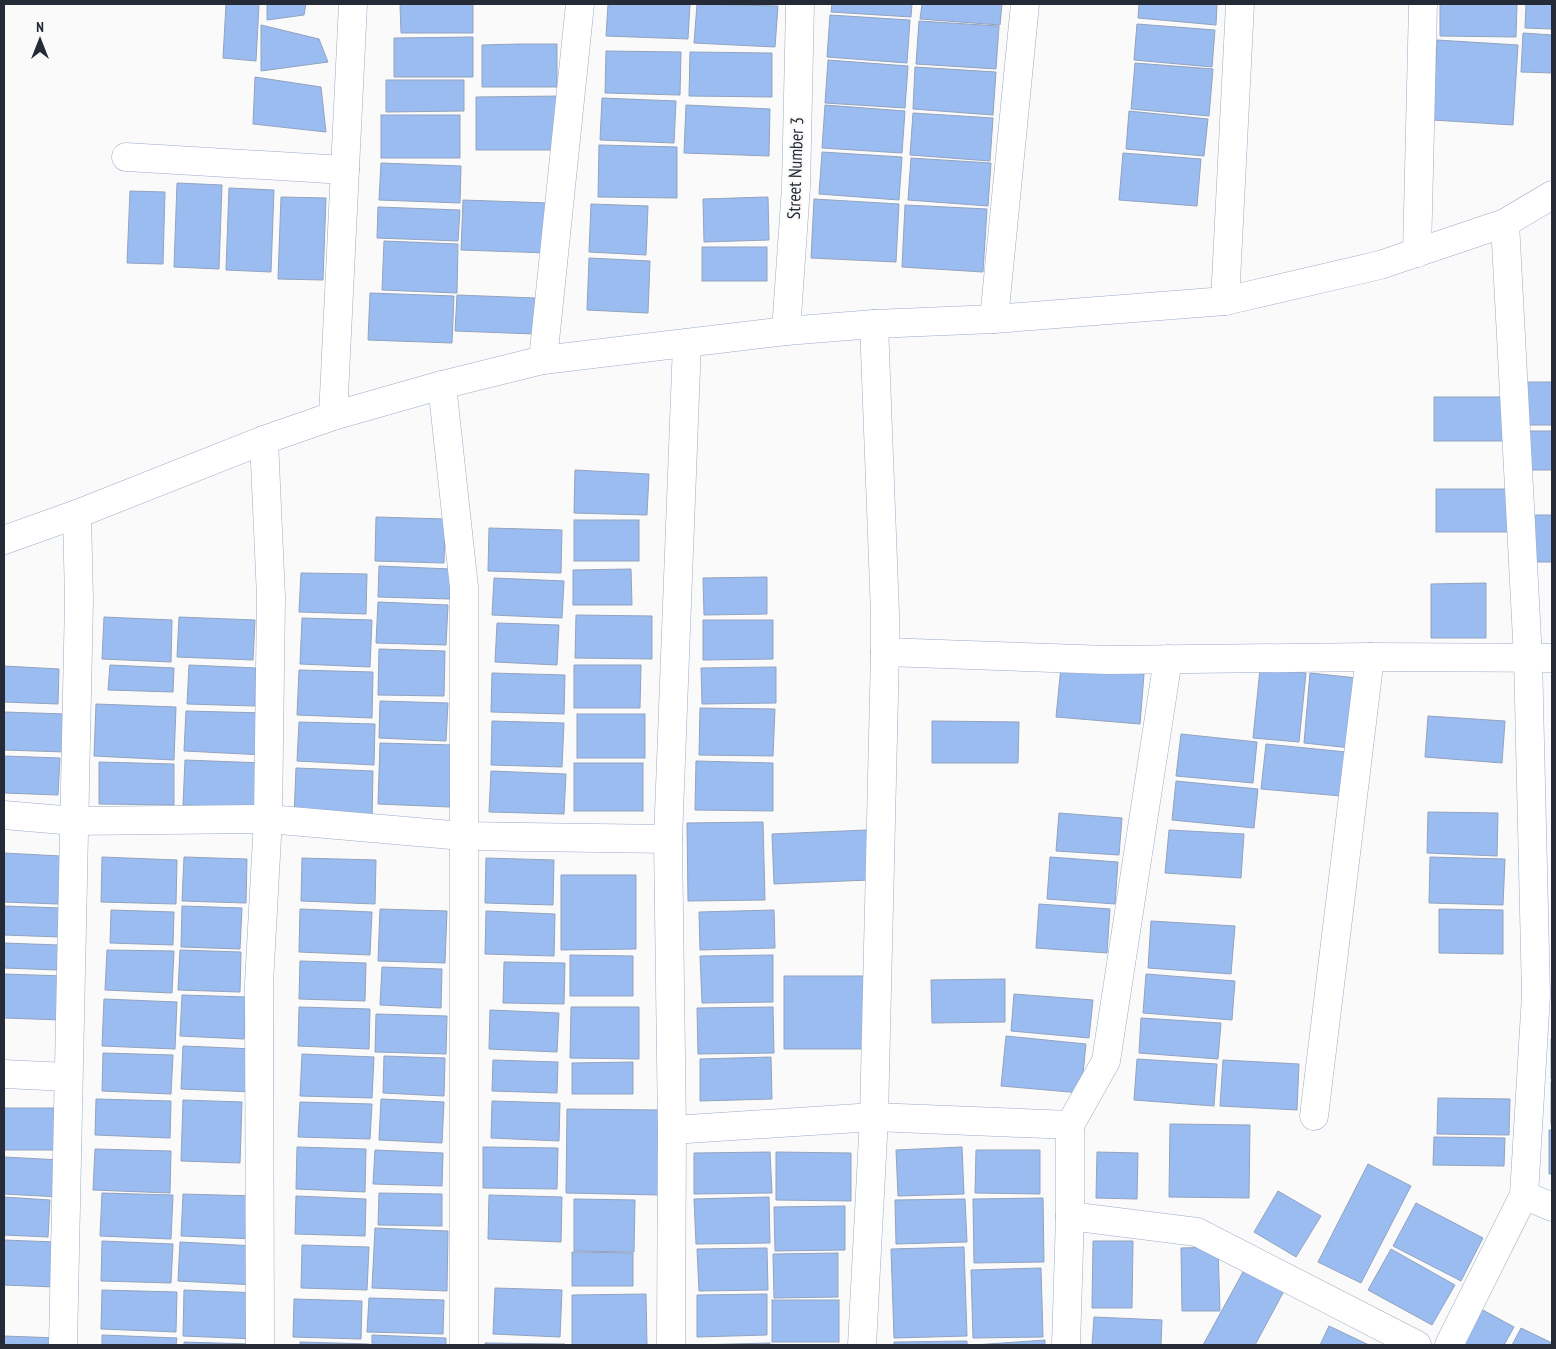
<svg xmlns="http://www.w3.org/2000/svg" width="1556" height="1349" font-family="'PT Sans Narrow',sans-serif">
  <rect width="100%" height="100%" fill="#fafafa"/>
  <g fill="#9bbcf0" stroke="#92a3bf">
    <polygon points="226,4 259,4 256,61 223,58"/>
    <polygon points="267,4 306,4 304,15 267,20"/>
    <polygon points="400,4 473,4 473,33 401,33"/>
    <polygon points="608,4 690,4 688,39 606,36"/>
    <polygon points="697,4 778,6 775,47 694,43"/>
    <polygon points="832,4 912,4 911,17 831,12"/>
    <polygon points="922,4 1002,4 1000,25 920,19"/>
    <polygon points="1139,4 1217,4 1216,25 1138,18"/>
    <polygon points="1440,4 1517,4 1516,37 1440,36"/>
    <polygon points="1526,4 1552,4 1552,29 1525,28"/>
    <polygon points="830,15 910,20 907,63 827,57"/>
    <polygon points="919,21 999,26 996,69 916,64"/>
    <polygon points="1137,24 1215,30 1212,67 1134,60"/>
    <polygon points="261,25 319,39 328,62 261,71"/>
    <polygon points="1523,33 1552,35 1552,73 1521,72"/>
    <polygon points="473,37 473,77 394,77 394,38"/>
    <polygon points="1437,40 1518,45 1513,125 1433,120"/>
    <polygon points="520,44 557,44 557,87 482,87 482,45"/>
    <polygon points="606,51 681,52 680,95 605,93"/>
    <polygon points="690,52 772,53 772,97 689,96"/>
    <polygon points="828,60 908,66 905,108 825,103"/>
    <polygon points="1135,63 1213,69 1209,116 1131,109"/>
    <polygon points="915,67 996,72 993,115 913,109"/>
    <polygon points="255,77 321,87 326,132 253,124"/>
    <polygon points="386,80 464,80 464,111 386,112"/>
    <polygon points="563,96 564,150 476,150 476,97"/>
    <polygon points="602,98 676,101 674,143 600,140"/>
    <polygon points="686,105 770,109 769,156 684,153"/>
    <polygon points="825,105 905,111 902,153 822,148"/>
    <polygon points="1129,111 1208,119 1204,156 1126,149"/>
    <polygon points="913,113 993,118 990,161 910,155"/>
    <rect x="381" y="115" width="79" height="43"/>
    <polygon points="599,145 677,147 677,198 598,197"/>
    <polygon points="822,152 902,157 899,200 819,194"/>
    <polygon points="1123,153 1201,159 1197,206 1119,200"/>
    <polygon points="911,158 991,163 988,206 908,200"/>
    <polygon points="381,163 461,166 460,203 379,200"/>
    <polygon points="177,183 222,185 219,269 174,267"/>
    <polygon points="229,188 274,190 271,272 226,270"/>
    <polygon points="130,191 165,192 163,264 127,263"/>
    <polygon points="281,197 326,198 323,280 278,279"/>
    <polygon points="768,197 769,240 704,242 703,199"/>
    <polygon points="814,199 899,204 896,262 811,258"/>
    <polygon points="463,200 549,203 548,253 461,250"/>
    <polygon points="591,204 648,206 646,255 589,252"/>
    <polygon points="905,205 987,209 983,272 902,267"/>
    <polygon points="378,207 460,210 458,241 377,238"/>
    <polygon points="384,241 458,244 457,293 382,290"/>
    <rect x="702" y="247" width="65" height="34"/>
    <polygon points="589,258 650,261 648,313 587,310"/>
    <polygon points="370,293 454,296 452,343 368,340"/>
    <polygon points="457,295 535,298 534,334 455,331"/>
    <rect x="1526" y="382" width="26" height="43"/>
    <rect x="1434" y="397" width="77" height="44"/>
    <polygon points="1529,431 1552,431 1552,470 1530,470"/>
    <polygon points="575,470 649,474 647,515 574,513"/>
    <rect x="1436" y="489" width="77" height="43"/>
    <rect x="1531" y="515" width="21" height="47"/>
    <polygon points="376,517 445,519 444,563 375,561"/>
    <rect x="574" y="520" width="65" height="41"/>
    <polygon points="489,528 562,530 561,573 488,571"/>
    <polygon points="379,566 451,569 450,599 378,597"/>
    <polygon points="631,569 632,605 573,605 573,570"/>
    <polygon points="301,573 367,574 366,614 299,612"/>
    <polygon points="767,577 767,614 704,615 703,578"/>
    <polygon points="494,578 564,581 562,618 492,615"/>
    <polygon points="1486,583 1486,638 1431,638 1431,584"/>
    <polygon points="378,602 448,605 446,645 376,643"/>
    <polygon points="576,615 652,616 652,659 575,658"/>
    <polygon points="104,617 172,620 171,662 102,659"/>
    <polygon points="179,617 255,620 253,660 177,657"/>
    <polygon points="302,618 372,620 370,667 300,664"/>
    <polygon points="703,620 773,620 773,659 703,660"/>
    <polygon points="497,623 559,625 557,665 495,662"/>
    <polygon points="379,649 445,651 444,696 378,695"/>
    <polygon points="110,665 174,668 173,692 108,690"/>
    <polygon points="189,665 256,668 255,706 187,704"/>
    <polygon points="574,665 641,665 640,708 574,708"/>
    <polygon points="4,666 59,669 58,704 4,702"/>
    <polygon points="776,667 776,703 702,704 701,668"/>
    <polygon points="1061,667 1144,674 1140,724 1056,717"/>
    <polygon points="1260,669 1306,673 1299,742 1253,738"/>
    <polygon points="299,670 373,672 372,718 297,715"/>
    <polygon points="492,673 565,675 564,714 491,712"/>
    <polygon points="1310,673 1357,678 1351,748 1304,743"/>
    <polygon points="380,701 448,703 446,741 379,738"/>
    <polygon points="96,704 176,707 174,760 94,756"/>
    <polygon points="700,708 775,709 773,756 699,755"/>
    <polygon points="186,711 266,713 264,755 184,751"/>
    <polygon points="4,712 66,714 65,752 4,750"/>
    <rect x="577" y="714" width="68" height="44"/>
    <polygon points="1428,716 1505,721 1502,763 1425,757"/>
    <polygon points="492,721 564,723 562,767 491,765"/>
    <polygon points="932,721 1019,722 1018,763 932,763"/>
    <polygon points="299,722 375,724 374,765 297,761"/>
    <polygon points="1181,734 1257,742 1253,783 1176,776"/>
    <polygon points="380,743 452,745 450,807 378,804"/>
    <polygon points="1266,744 1346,752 1341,796 1261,789"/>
    <polygon points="4,756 60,758 58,795 4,793"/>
    <polygon points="185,760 263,763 262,808 183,805"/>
    <polygon points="696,761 773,763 773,811 695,810"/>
    <polygon points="99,762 174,764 174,805 99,804"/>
    <rect x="574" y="763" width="69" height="48"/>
    <polygon points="296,768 373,771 372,820 294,817"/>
    <polygon points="491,771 566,774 564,814 489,812"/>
    <polygon points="1176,781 1258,789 1254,828 1172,820"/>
    <polygon points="1428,812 1498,813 1497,856 1427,853"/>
    <polygon points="1059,813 1122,818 1119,855 1056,851"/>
    <polygon points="763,822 765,900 688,901 687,823"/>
    <polygon points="867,830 869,880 774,884 772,834"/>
    <polygon points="1169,830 1244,834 1241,878 1165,873"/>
    <polygon points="4,853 60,856 58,904 4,902"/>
    <polygon points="102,857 177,860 176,904 101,902"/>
    <polygon points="184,857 247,859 246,903 182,901"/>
    <polygon points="1050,857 1118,862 1115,904 1047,899"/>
    <polygon points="1430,857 1505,859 1503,905 1429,903"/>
    <polygon points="302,858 376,860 375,904 301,901"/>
    <polygon points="486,858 554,860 553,905 485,903"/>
    <polygon points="561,875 636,875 636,949 561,950"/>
    <polygon points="1039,904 1110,909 1107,953 1036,948"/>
    <polygon points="4,906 61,908 60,937 4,935"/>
    <polygon points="182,906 242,908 240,949 181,947"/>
    <polygon points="300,909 372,912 370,955 299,952"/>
    <polygon points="380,909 447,911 445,963 378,961"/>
    <polygon points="1439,909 1503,910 1503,954 1439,953"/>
    <polygon points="111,910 174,912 173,945 110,943"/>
    <polygon points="774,910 775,948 700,950 699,912"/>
    <polygon points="486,911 555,914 554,956 485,954"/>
    <polygon points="1151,921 1235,926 1231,974 1148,968"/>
    <polygon points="4,943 58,945 57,970 4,968"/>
    <polygon points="107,950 174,951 172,993 105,990"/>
    <polygon points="180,950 241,952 240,992 178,990"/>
    <polygon points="570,955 633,956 633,996 570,996"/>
    <polygon points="773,955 773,1002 702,1003 700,956"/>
    <polygon points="300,961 366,963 365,1001 299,999"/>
    <polygon points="504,962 565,963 564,1004 503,1003"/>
    <polygon points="382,967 442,969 441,1008 380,1005"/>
    <polygon points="4,974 64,976 62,1020 4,1018"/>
    <polygon points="1146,974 1235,981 1232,1020 1143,1013"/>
    <polygon points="784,976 873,976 874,1049 784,1049"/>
    <polygon points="1005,979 1005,1022 932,1023 931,980"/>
    <polygon points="1014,994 1093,1000 1089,1038 1011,1031"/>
    <polygon points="182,995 246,997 244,1039 180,1036"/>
    <polygon points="104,999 177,1002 175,1049 102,1046"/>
    <polygon points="299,1007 370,1009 369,1049 298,1046"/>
    <polygon points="571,1007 639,1007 639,1059 570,1058"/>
    <polygon points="773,1007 774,1053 698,1054 697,1008"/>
    <polygon points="490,1010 559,1013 557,1052 489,1049"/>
    <polygon points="376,1014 447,1016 446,1054 375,1052"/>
    <polygon points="1141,1018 1221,1023 1218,1059 1139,1053"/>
    <polygon points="1006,1036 1086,1044 1081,1093 1001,1086"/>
    <rect x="1551" y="1039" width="1" height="39"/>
    <polygon points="183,1046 255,1049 253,1092 181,1089"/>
    <polygon points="103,1053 173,1055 171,1094 102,1091"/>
    <polygon points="302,1054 374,1057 372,1098 300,1096"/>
    <polygon points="384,1056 445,1058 444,1096 383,1093"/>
    <polygon points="771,1057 772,1099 700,1101 700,1059"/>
    <polygon points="1137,1059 1217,1064 1214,1106 1134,1100"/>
    <polygon points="493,1060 558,1062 557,1093 492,1091"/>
    <polygon points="1223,1060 1299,1064 1297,1110 1220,1106"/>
    <polygon points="633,1062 633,1094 572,1094 572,1063"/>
    <rect x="1551" y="1082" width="1" height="42"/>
    <polygon points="1438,1098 1510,1099 1509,1135 1437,1134"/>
    <polygon points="96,1099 171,1101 170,1138 95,1135"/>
    <polygon points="381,1099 444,1102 442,1143 379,1140"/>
    <polygon points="183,1100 242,1102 240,1163 181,1161"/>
    <polygon points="492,1101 560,1103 559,1141 491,1138"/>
    <polygon points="300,1102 372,1104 370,1139 298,1137"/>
    <rect x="4" y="1108" width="50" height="42"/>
    <polygon points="567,1109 661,1110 659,1195 566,1193"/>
    <polygon points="1170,1124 1250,1125 1249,1198 1169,1197"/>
    <rect x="1549" y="1130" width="3" height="44"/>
    <polygon points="1434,1137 1505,1138 1504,1166 1433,1165"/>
    <polygon points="297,1147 366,1149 365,1192 296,1189"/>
    <polygon points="483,1147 558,1148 557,1189 483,1188"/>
    <polygon points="962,1147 964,1194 898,1196 896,1150"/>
    <polygon points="95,1149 171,1151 170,1193 93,1190"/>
    <polygon points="375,1150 443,1153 442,1186 373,1184"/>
    <polygon points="976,1150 1040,1150 1040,1194 975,1193"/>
    <polygon points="770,1152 772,1193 694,1194 694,1153"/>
    <polygon points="776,1152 851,1153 851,1201 776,1200"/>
    <polygon points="1097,1152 1138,1153 1137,1199 1096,1198"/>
    <polygon points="4,1157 61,1160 60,1197 4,1194"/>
    <polygon points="1368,1164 1411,1186 1361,1283 1318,1262"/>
    <polygon points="1278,1191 1321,1216 1296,1257 1254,1232"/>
    <polygon points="102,1193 173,1195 171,1239 100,1236"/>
    <polygon points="379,1193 442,1194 442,1226 378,1225"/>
    <polygon points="183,1194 256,1196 254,1239 181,1236"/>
    <polygon points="489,1195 562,1197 561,1242 488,1239"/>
    <polygon points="296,1196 366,1199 365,1236 295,1234"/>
    <polygon points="4,1197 50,1200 48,1237 4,1235"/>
    <polygon points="769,1197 770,1243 696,1244 694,1199"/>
    <polygon points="1043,1198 1044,1262 974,1263 973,1199"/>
    <polygon points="574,1199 635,1200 634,1252 574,1251"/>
    <polygon points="965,1199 967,1242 896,1244 895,1200"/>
    <polygon points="1416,1203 1483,1238 1461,1281 1393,1246"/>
    <polygon points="845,1206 845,1250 775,1251 774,1207"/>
    <polygon points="375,1228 448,1231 447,1291 372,1288"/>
    <polygon points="4,1240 55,1242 54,1287 4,1285"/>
    <polygon points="102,1241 173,1244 171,1283 101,1281"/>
    <polygon points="1093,1241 1133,1241 1132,1308 1092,1308"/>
    <polygon points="180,1242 256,1246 255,1285 178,1281"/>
    <polygon points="302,1245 369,1247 367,1290 301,1288"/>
    <polygon points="964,1247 967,1336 894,1338 891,1249"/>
    <polygon points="1218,1247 1220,1311 1182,1311 1181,1248"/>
    <polygon points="767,1248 768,1290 699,1291 697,1249"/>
    <polygon points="1391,1249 1455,1285 1432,1325 1368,1290"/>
    <polygon points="572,1252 633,1253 633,1286 572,1286"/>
    <polygon points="838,1253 838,1297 774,1298 773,1254"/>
    <polygon points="1041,1268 1043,1337 973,1338 971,1270"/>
    <polygon points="1244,1270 1284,1291 1255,1345 1203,1345"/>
    <polygon points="495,1288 562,1290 560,1337 493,1334"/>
    <polygon points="102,1290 177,1292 176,1332 101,1329"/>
    <polygon points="184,1290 258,1293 256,1339 183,1336"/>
    <polygon points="646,1294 647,1345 572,1345 572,1295"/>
    <polygon points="767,1294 767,1335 697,1337 697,1295"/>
    <polygon points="369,1298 444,1300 443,1334 367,1332"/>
    <polygon points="294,1299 362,1301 361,1339 293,1337"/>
    <rect x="772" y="1300" width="67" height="42"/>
    <polygon points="1481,1309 1514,1327 1504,1345 1460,1345"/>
    <polygon points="1094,1317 1162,1320 1161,1345 1092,1345"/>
    <polygon points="1329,1326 1369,1345 1320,1345"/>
    <polygon points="1521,1328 1552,1343 1552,1345 1512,1345"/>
    <polygon points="102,1335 177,1338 176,1345 102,1345"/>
    <polygon points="372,1335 446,1338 446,1345 372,1345"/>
    <polygon points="4,1336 58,1338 58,1345 4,1345"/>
    <polygon points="1045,1340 1045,1345 974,1345"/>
    <polygon points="967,1341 967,1345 894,1345 894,1342"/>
    <polygon points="184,1342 250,1344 250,1345 184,1345"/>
    <polygon points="300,1342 369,1344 369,1345 300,1345"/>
    <polygon points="485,1343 565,1344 565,1345 485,1345"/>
    <polygon points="770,1343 770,1345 696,1345"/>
  </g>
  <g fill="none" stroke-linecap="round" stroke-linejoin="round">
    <g stroke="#9bacc8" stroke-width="29">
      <g id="minor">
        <polyline points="126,157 345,170"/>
        <polyline points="1417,253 1423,4"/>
        <polyline points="1225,301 1240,4"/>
        <polyline points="994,319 1025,4"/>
        <polyline points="874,324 885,614 885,652 1108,660 1370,657 1552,658"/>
        <polyline points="786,331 796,187 800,4"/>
        <polyline points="543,360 580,4"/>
        <polyline points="442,385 464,587 464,1345"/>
        <polyline points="333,416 353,4"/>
        <polyline points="4,540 77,514 264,440 333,416 442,385 543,360 786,331 874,324 994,319 1225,301 1380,265 1505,223 1552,195"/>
        <polyline points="4,815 74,821 268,819 463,836 668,839"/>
        <polyline points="4,1074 68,1077"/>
        <polyline points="1314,1116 1370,657"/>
        <polyline points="672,1130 874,1117 1070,1125 1106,1061 1168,659"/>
        <polyline points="1524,1195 1552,1207"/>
        <polyline points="1070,1216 1197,1232 1417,1345"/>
        <polyline points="63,1345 79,600 77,514"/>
        <polyline points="260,1345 259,983 268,819 271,597 264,440"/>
        <polyline points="671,1345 672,1130 668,839 687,343"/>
        <polyline points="862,1345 874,1117 885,652"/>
        <polyline points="1066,1345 1070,1216 1070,1125"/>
        <polyline points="1449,1345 1524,1195 1536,995 1528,658 1505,223"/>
      </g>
    </g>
    <use href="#minor" stroke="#fff" stroke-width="28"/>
  </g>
  <g text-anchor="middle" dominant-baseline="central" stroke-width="5" stroke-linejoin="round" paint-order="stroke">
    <g font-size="18" fill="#242b36" stroke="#fafafa">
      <text transform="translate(795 168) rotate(-88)">Street Number 3</text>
    </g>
  </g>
  <rect width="1556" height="1349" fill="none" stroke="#242b36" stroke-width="10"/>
  <g transform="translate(40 40)" stroke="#fafafa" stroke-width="4" paint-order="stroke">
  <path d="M0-4L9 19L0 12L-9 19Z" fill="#242b36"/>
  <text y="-8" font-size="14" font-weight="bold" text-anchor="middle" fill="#242b36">N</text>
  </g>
</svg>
